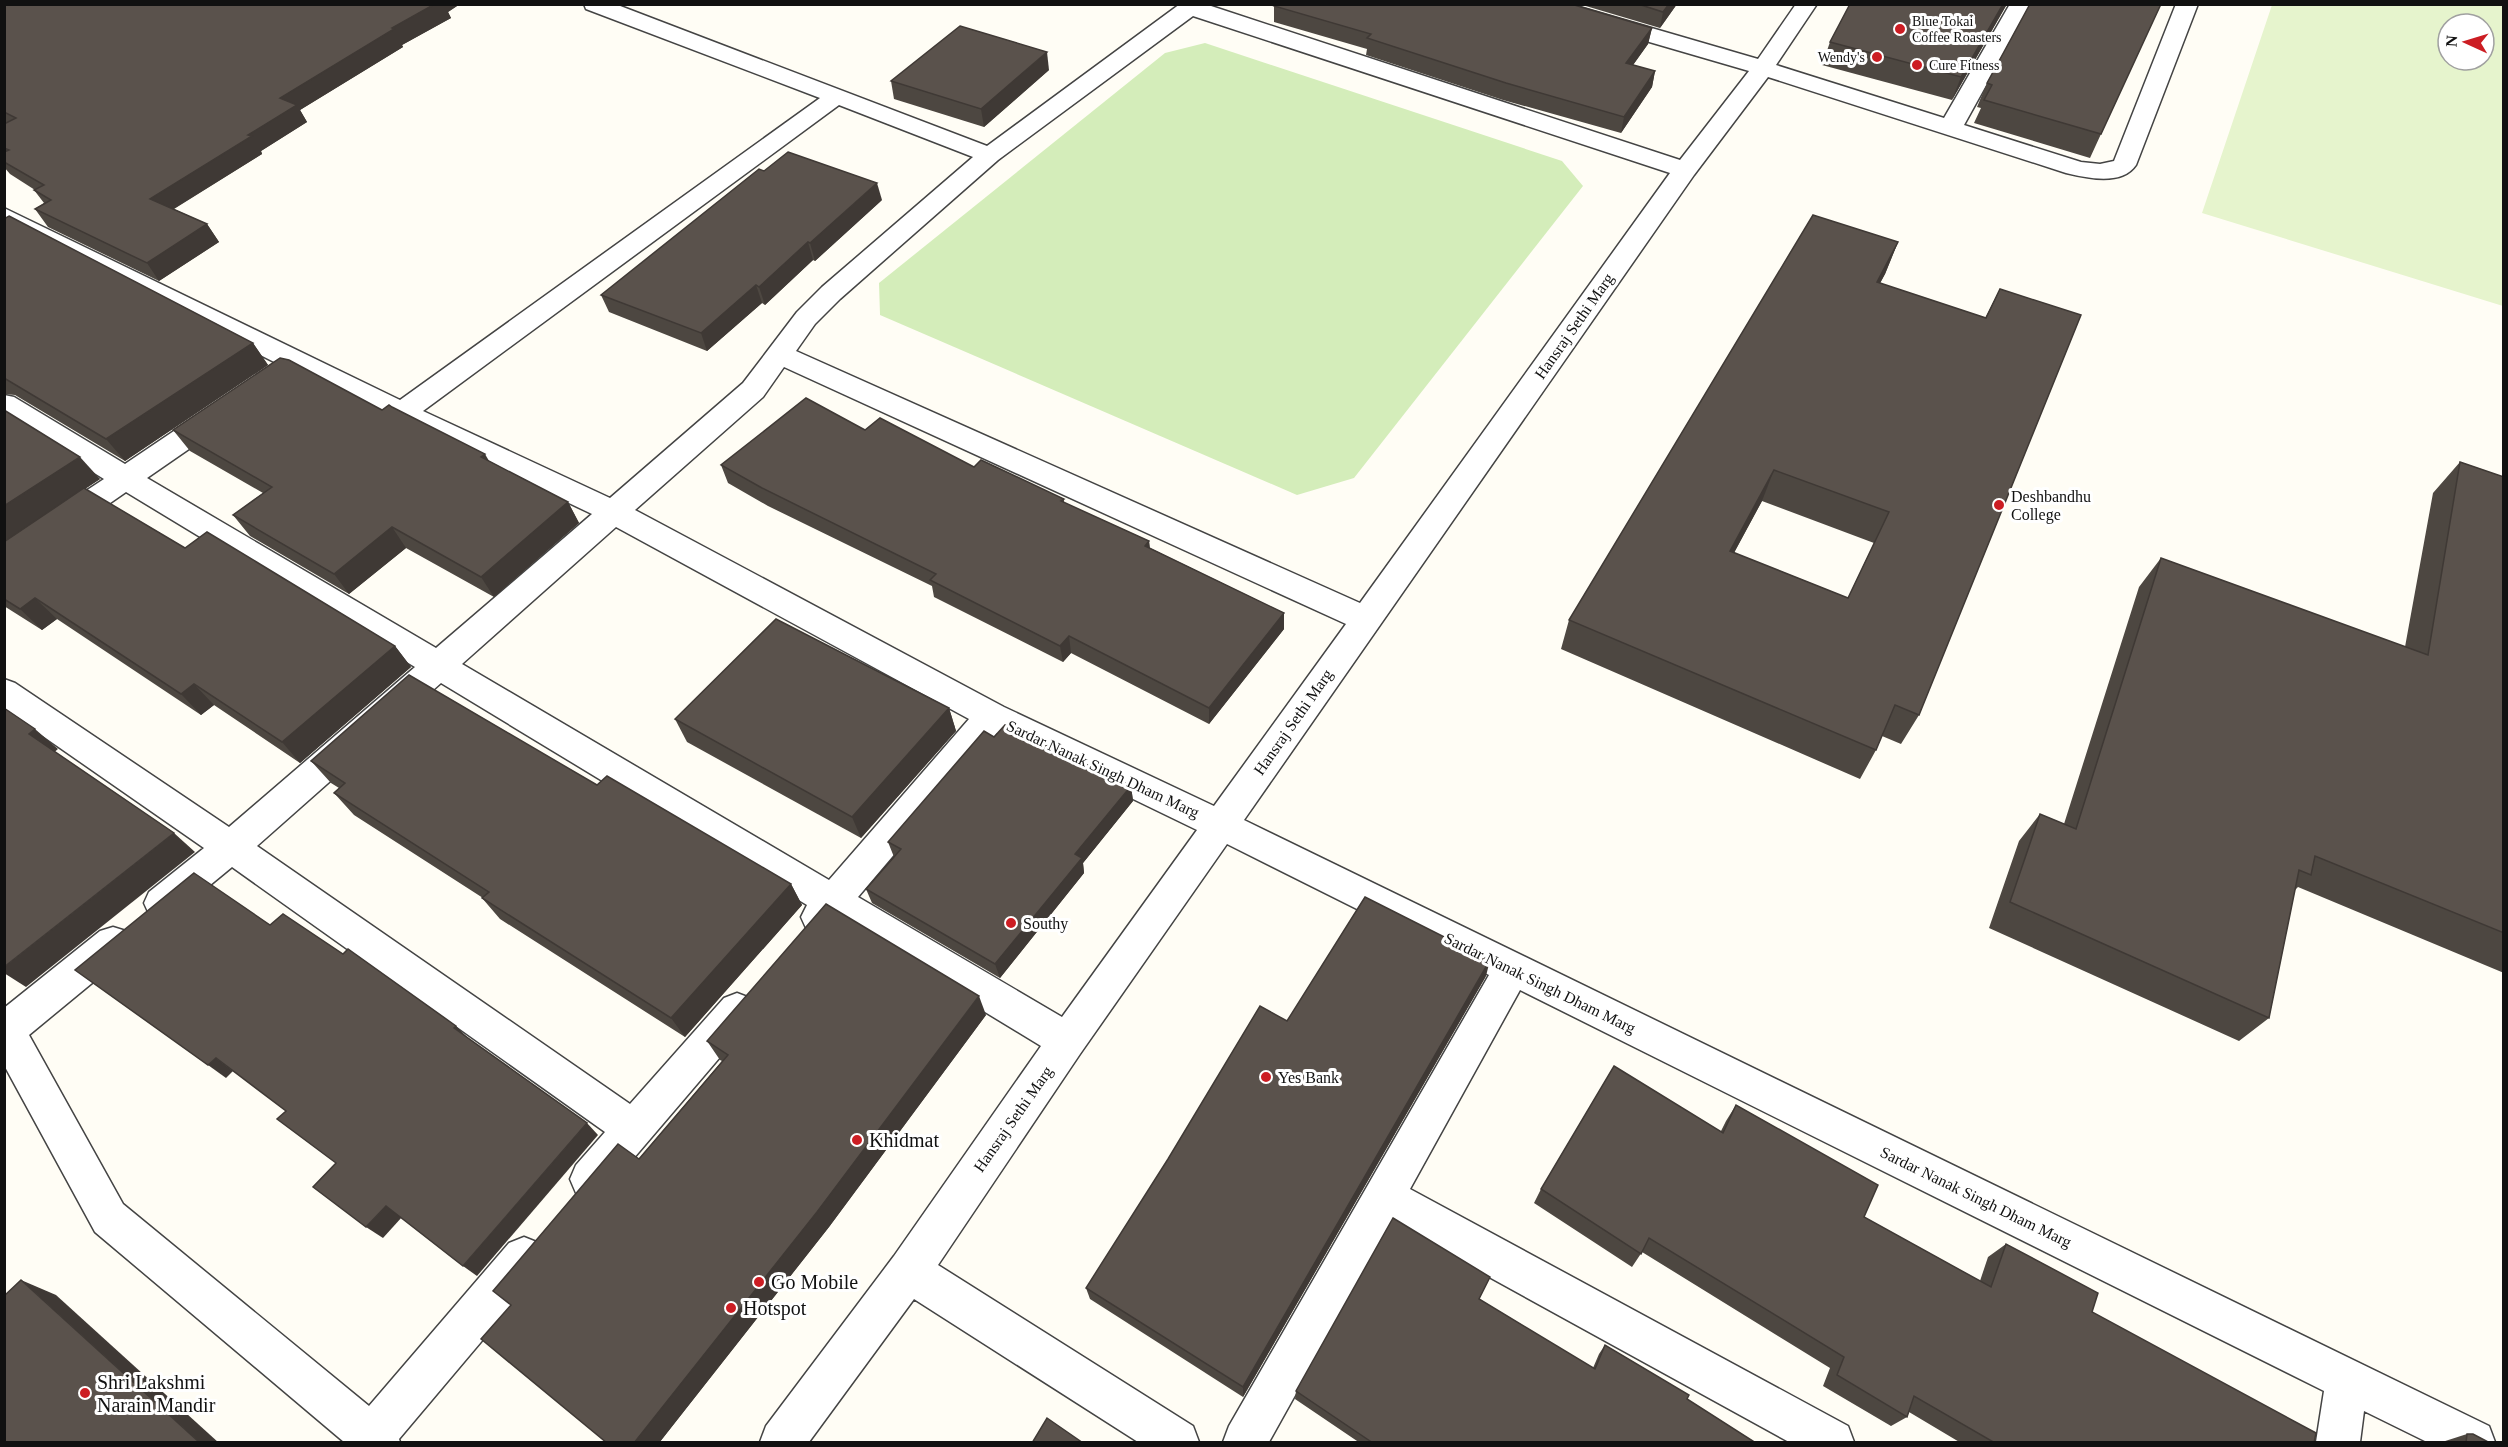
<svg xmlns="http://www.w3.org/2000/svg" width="2508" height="1447" font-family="'Times New Roman',serif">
  <rect width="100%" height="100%" fill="#fffdf5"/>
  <polygon fill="#d4edba" points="1205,43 1562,161 1583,186 1354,478 1297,495 880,315 879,283 1165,53"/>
  <path fill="#e6f4cd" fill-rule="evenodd" d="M2272,5H2503V306L2202,213ZM2448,24H2484V60H2448Z"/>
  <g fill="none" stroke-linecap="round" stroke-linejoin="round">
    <g stroke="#444" stroke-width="3">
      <g id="minor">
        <path d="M584,4H615L987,146L1180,4H1205L1680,160L1749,71L1536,9L1534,4H1569L1758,59L1796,4H1817L1776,65L1944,118L2010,4H2031L1964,125L2081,162L2100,164L2114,161L2176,4H2198L2136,165C2122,186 2087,178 2066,173L1768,77L1694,175L1244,820L2489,1426L2495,1442H2427L2364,1411L2360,1442H2316L2324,1391L1520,990L1410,1189L1848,1426L1854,1442H1789L1391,1223L1269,1442H1223L1229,1426L1489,975L1227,844L1080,1054L938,1265L1193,1426L1199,1442H1138L914,1299L809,1442H760L766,1426L894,1256L1041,1046L837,922L832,928L819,933L806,928L801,917L807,905L441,683L257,846L630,1104L724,998L737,993L750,998L756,1010L750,1022L604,1193L590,1199L576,1193L570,1179L576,1165L605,1132L232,867L175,914L162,919L149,914L144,903L149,892L204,848L4,709V679L15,683L229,827L415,667L126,492L15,569L4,572V545L104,479L4,417V395L14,397L125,464L208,408L218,405L228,408L232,415L228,422L147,478L436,648L592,514L286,368L4,225V208L400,400L820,98L586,9ZM1193,16L1670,173L1360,603L796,351L815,324L840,299L998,160ZM839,105L973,157L822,287L797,312L743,383L610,498L423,411ZM784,367L1346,624L1214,806L1004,707L635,510L763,397ZM616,527L969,719L829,880L462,664ZM997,733L1197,830L1062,1017L858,897Z"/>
        <polygon points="113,927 126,931 131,943 126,955 29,1035 123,1204 369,1406 509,1243 524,1237 539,1243 545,1258 539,1273 399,1439 400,1442 344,1442 95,1232 4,1065 4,1008 100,931"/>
      </g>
    </g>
    <use href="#minor" fill="#fff" fill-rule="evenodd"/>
  </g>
  <g fill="#4d4741" fill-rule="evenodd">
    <polygon points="4,4 460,4 448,12 451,18 402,45 403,47 300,110 307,122 261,151 262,154 174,209 207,224 219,242 159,281 48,227 35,209 44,203 34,190 35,190 10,174 4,167 4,124 6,123 4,123"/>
    <polygon points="1579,4 1677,4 1660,28"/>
    <polygon points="2007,4 1952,100 1822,65 1830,42"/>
    <polygon points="2030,4 2101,134 2090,158 1974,123 1981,108 1977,107 1987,83"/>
    <polygon points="1274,6 1652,28 1648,44 1633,65 1655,71 1652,87 1621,133 1503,100 1366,55 1367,49 1274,22"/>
    <polygon points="1049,70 984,127 894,99 891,81"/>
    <polygon points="882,200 815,261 813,260 765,305 762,303 707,351 609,312 601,295"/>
    <polygon points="4,219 253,343 268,365 125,461 15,395 4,394"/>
    <path d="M1898,242L1885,274L1880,283L1985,318L2000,289L1919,715L1901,744L1882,736L1876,750L1860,779L1561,649L1569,620ZM1762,501L1874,543L1848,598L1734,553Z"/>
    <polygon points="4,410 100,479 85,489 185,548 395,646 411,667 300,763 214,705 201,715 57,619 42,630 4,606"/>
    <polygon points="382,410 489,461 568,502 579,523 494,597 406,548 349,594 250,536 233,515 263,493 190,451 173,430"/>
    <polygon points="865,430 1064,499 1064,503 1149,541 1150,548 1284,613 1284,629 1209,724 1071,653 1063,662 934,597 932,586 768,506 728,483 721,465"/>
    <polygon points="2460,462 2504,477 2504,973 2298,887 2295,890 2269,1018 2239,1041 1989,928 2019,841 2040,814 2064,824 2139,587 2161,558 2405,647 2433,493"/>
    <polygon points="949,708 956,731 861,838 687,742 675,719"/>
    <polygon points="994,737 1131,786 1133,801 1083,863 1084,873 1000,978 872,903 866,889 894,857 888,842"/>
    <polygon points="311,761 597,785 791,884 802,905 685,1037 500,919 482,898 483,898 354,815 334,793 339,788 331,783"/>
    <polygon points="1486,976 1243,1397 1090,1299 1086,1288"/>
    <polygon points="986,1015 829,1227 659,1443 607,1443 639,1159 722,1061 720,1060 707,1041"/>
    <polygon points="1736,1105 1864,1217 1980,1281 1988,1257 2006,1244 2092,1312 2314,1443 1961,1443 1909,1412 1907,1417 1891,1426 1823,1386 1830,1368 1642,1252 1632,1267 1534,1203 1541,1189 1721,1131 1726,1121"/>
    <polygon points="1490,1277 1479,1299 1593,1368 1599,1354 1605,1345 1687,1399 1756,1443 1360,1443 1295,1399 1296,1391"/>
    <polygon points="2467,1434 2466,1443 2439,1443"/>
  </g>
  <g fill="#3f3935">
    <polygon points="435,4 460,4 448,12 451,18 402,45 403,47 300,110 307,122 261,151 262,154 162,216 150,199 248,135 280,98 392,28"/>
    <polygon points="1669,4 1677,4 1660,28 1663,12"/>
    <polygon points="2003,4 2007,4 1952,100 1961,77"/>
    <polygon points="1652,28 1648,44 1623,79 1626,63"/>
    <polygon points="1047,52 1049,70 984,127 981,109"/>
    <polygon points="1655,71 1652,87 1621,133 1624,117"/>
    <polygon points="877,183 882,200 815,261 810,243"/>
    <polygon points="207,224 219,242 159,281 147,263"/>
    <polygon points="808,242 813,260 765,305 759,287"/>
    <polygon points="1898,242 1885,274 1864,313 1877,282"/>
    <polygon points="756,285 762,303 707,351 701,333"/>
    <polygon points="253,343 268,365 125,461 106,439"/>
    <polygon points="485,454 497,475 481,457"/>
    <polygon points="80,457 100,479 4,542 4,506"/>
    <polygon points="1774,470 1762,501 1718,582 1730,551"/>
    <polygon points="568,502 579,523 494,597 481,577"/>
    <polygon points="392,527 406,548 349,594 334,574"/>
    <polygon points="1149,541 1150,558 1145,546"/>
    <polygon points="35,598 57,619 42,630 20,609"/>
    <polygon points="1284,613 1284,629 1209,724 1209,708"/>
    <polygon points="1069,636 1071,653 1063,662 1060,646"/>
    <polygon points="395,646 411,667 300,763 282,742"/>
    <polygon points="194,684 214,705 201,715 181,694"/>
    <polygon points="949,708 956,731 861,838 852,817"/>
    <polygon points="35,729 58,749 52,754 29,734"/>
    <polygon points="1131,786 1133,801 1083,863 1084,873 1000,978 995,964 1075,854"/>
    <polygon points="174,833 195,852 26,987 4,973 4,967"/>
    <polygon points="791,884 802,905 685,1037 671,1018"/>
    <polygon points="1490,960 1486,976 1243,1397 1243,1387"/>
    <polygon points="979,996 986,1015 829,1227 659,1443 634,1443"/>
    <polygon points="456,1026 469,1039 454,1028"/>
    <polygon points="216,1058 233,1071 226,1078 208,1065"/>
    <polygon points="587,1123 598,1135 477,1276 463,1266"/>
    <polygon points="386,1206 402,1217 383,1238 366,1227"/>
    <polygon points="21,1280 56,1295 219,1443 200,1443"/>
  </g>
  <g fill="#5a524c" stroke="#3f3935" stroke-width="1.5" fill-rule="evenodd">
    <polygon points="4,4 435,4 392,28 394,29 280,98 297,105 248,135 252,136 150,199 207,224 147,263 35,209 51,200 34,190 44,185 4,162 4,152 9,150 4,148 4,124 16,118 4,112"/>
    <polygon points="1276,4 1571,4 1652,28 1626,63 1655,71 1624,117 1506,83 1367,38 1371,34 1274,6"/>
    <polygon points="1638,4 1669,4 1663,12"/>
    <polygon points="1850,4 2003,4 1961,77 1830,42"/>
    <polygon points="2030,4 2161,4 2101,134 1984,100 1992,85 1987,83"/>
    <polygon points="960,26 1047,52 981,109 891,81"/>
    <polygon points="788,152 877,183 810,243 808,242 759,287 756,285 701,333 601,295 759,169 764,171"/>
    <path d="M1813,215L1898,242L1877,282L1986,318L2000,289L2081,315L1919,715L1895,705L1876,750L1569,620ZM1774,470L1889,512L1848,598L1730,551Z"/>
    <polygon points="9,216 253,343 106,439 4,378 4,219"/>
    <polygon points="280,358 289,360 382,410 389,405 392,407 485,454 481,457 568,502 481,577 392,527 334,574 233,515 272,487 173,430"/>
    <polygon points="806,398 865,430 880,418 974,467 981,460 1064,499 1061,501 1149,541 1145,546 1284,613 1209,708 1069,636 1060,646 930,580 936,574 762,488 721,465"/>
    <polygon points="4,410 80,457 4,506"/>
    <polygon points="2460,462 2504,477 2504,933 2315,856 2311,875 2299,870 2269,1018 2010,902 2040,814 2076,829 2161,558 2428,655"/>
    <polygon points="84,488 185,548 207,532 395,646 282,742 194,684 181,694 35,598 20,609 4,599 4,542"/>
    <polygon points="776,619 949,708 852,817 675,719"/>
    <polygon points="409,675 597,785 607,776 791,884 671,1018 482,898 489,892 334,793 345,783 311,761"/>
    <polygon points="4,708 35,729 29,734 174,833 4,967"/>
    <polygon points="1005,725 1131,786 1075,854 1082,858 995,964 866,889 901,849 888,842 984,731 994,737"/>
    <polygon points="194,873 270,925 283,914 343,954 348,949 456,1026 454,1028 587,1123 463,1266 386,1206 366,1227 313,1187 336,1163 277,1119 286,1111 216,1058 208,1065 75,970"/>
    <polygon points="1365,897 1490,960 1243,1387 1086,1288 1168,1159 1260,1006 1287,1021"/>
    <polygon points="826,904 979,996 817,1212 634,1443 607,1443 481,1339 511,1305 493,1291 618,1144 639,1159 728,1055 707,1041"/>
    <polygon points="1614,1066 1723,1133 1736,1105 1878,1185 1864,1217 1991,1287 2006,1244 2098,1293 2092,1312 2316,1433 2314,1443 1995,1443 1914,1396 1907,1417 1837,1375 1844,1357 1649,1238 1641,1254 1541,1189"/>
    <polygon points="1393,1218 1490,1277 1479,1299 1595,1369 1605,1345 1689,1395 1687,1399 1756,1443 1373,1443 1296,1391"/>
    <polygon points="21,1280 200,1443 4,1443 4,1296"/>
    <polygon points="1047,1418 1083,1443 1032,1443"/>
    <polygon points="2467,1434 2473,1434 2490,1443 2466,1443"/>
  </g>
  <g fill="#cc1d23" stroke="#fff" stroke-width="2">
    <circle cx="1900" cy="29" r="6"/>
    <circle cx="1877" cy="57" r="6"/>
    <circle cx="1917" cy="65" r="6"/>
    <circle cx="1999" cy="505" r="6"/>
    <circle cx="1011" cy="923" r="6"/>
    <circle cx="1266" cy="1077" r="6"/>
    <circle cx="857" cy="1140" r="6"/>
    <circle cx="759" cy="1282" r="6"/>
    <circle cx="731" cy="1308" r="6"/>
    <circle cx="85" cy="1393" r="6"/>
  </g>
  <g text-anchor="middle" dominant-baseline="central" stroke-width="6" stroke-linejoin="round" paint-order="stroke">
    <g font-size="14" fill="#111" stroke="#fff" text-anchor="start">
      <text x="1912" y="21">Blue Tokai<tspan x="1912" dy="16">Coffee Roasters</tspan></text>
      <text x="1865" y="57" text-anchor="end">Wendy's</text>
      <text x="1929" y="65">Cure Fitness</text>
    </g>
    <g font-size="16" fill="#111" stroke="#fff">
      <text transform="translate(1574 326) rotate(-55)">Hansraj Sethi Marg</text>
      <text transform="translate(1293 722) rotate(-55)">Hansraj Sethi Marg</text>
      <text transform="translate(1103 769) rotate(25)">Sardar Nanak Singh Dham Marg</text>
      <text transform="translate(1540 983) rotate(26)">Sardar Nanak Singh Dham Marg</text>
      <text transform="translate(1013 1119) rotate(-55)">Hansraj Sethi Marg</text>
      <text transform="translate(1976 1197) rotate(26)">Sardar Nanak Singh Dham Marg</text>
    </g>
    <g font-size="16" fill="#111" stroke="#fff" text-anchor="start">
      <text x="2011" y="496">Deshbandhu<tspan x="2011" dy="18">College</tspan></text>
      <text x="1023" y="923">Southy</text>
      <text x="1278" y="1077">Yes Bank</text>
    </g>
    <g font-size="20" fill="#111" stroke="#fff" text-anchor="start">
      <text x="869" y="1140">Khidmat</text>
      <text x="771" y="1282">Go Mobile</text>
      <text x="743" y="1308">Hotspot</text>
      <text x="97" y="1382">Shri Lakshmi<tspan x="97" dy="23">Narain Mandir</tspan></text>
    </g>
  </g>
  <rect width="2508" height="1447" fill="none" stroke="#111111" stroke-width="12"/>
  <g transform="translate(2466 42) rotate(274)"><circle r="28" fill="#ffffff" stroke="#a0a0a0" stroke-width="1.5"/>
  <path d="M0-4.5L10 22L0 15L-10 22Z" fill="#cc1d23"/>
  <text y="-9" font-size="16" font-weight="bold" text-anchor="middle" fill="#111111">N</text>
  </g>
</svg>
